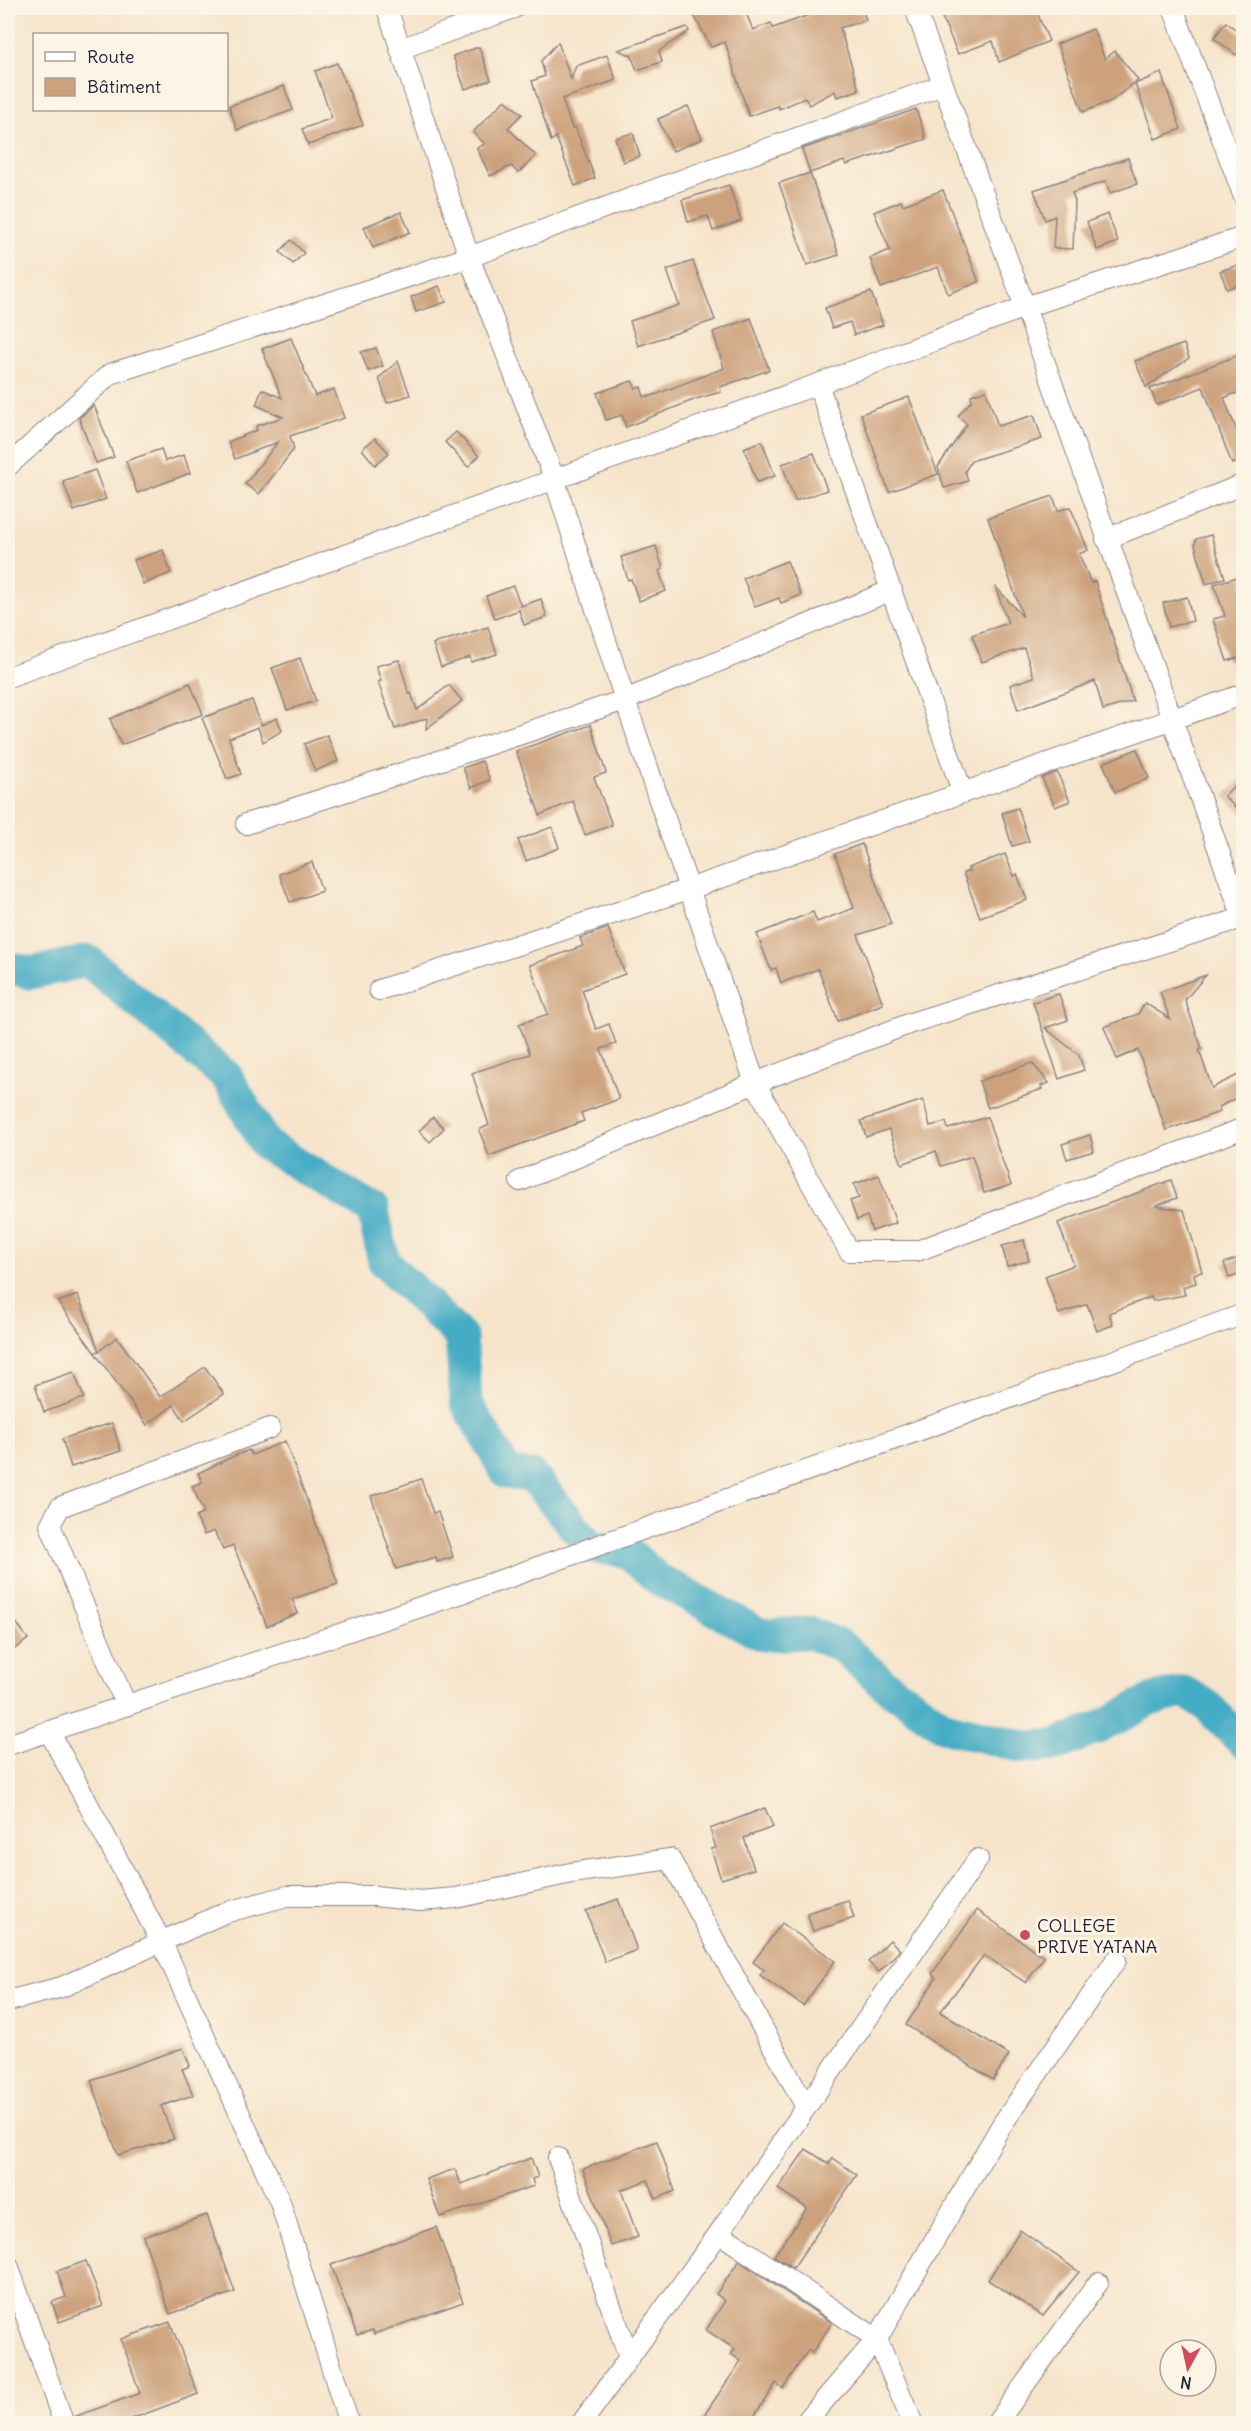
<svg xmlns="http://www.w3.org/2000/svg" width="1251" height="2431" font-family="Delius,sans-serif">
  <rect width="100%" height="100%" fill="#fcf5e5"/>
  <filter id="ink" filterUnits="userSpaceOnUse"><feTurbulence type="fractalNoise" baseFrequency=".0167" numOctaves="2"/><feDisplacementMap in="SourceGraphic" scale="12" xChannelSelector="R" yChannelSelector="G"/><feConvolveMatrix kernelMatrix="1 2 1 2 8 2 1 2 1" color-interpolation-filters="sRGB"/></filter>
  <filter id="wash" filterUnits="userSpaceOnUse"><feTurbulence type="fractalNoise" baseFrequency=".008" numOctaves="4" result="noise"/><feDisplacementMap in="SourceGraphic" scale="24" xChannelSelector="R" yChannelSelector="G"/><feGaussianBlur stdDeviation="1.35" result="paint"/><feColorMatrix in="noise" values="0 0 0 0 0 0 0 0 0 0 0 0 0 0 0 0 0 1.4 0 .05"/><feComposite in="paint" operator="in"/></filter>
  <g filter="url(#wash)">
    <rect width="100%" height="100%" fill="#f6e4ca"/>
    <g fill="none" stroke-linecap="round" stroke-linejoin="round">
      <polyline stroke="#45acc5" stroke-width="33" points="8,967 30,973 88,961 227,1077 266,1145 373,1210 384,1262 461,1337 466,1402 507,1473 532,1476 591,1547 628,1552 658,1579 762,1635 810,1633 841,1646 884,1684 945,1727 1024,1747 1056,1745 1098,1728 1153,1699 1184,1692 1205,1704 1244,1743"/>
    </g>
    <g id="blocks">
      <g fill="#cca17c">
        <polygon points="690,8 744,8 753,30 771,23 773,28 809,15 806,8 862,8 866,20 840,28 859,90 837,97 835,91 809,105 805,98 779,109 778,106 749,116 725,42 711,47"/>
        <polygon points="938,8 1035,8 1049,41 999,62 993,41 958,54"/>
        <polygon points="1226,22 1244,36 1244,45 1236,55 1214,38"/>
        <polygon points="687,27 689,31 659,51 662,62 637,70 631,55 618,50"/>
        <polygon points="1093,29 1105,59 1115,51 1138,80 1111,101 1083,112 1057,44"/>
        <polygon points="558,42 571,79 576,66 607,55 616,80 562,99 572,128 575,127 595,178 575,186 556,137 551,141 532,81 545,76 541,61"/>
        <polygon points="479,47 491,80 465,89 453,56"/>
        <polygon points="337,63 363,125 308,145 302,129 332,118 315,71"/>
        <polygon points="1161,73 1181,129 1155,139 1135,84"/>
        <polygon points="284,86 293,110 237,130 229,106"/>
        <polygon points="505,100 522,114 508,128 536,156 518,173 511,166 490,176 477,148 485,144 473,132"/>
        <polygon points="688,106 702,139 673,151 658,119"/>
        <polygon points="916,109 926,139 846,165 844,161 810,173 802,149"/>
        <polygon points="633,133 640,156 623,162 615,138"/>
        <polygon points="1128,158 1137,184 1110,193 1106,181 1072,193 1075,201 1073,249 1053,248 1055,216 1045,220 1034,190"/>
        <polygon points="810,173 839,255 807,265 779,183"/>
        <polygon points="729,185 741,221 713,231 708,216 688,222 682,200"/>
        <polygon points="943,190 979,282 948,294 938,267 881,288 870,258 890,250 874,212 901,201 903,205"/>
        <polygon points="401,212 410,232 373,248 364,227"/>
        <polygon points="1108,214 1118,242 1097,250 1087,222"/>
        <polygon points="291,240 304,253 293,264 280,252"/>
        <polygon points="693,261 715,320 638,346 630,321 679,305 667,270"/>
        <polygon points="1244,263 1244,283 1227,289 1220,271"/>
        <polygon points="439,286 446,302 416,312 411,297"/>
        <polygon points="871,292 883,325 854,335 850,322 832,328 825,308"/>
        <polygon points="751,318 769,370 720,387 721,392 696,399 626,427 622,415 606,420 597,393 632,381 636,388 641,387 644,397 649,395 649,397 724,368 713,332"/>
        <polygon points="291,338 315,396 334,389 344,418 290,436 294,449 259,494 245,484 278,442 235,459 228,442 257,430 256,426 283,417 256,405 262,389 282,398 262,349"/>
        <polygon points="1184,344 1189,358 1146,387 1135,361"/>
        <polygon points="376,348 383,366 368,371 361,352"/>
        <polygon points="1244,353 1244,371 1238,373 1244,390 1224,398 1244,449 1244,460 1232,464 1203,387 1157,405 1150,389"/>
        <polygon points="398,361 410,395 387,403 379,378"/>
        <polygon points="986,390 998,426 1034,415 1042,439 971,461 965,471 968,481 944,488 938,467 967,424 958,416 972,400 971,395"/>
        <polygon points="909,397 938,474 889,492 861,414"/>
        <polygon points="94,405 114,457 96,463 79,418"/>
        <polygon points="456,432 479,456 468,467 445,442"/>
        <polygon points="375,438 389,453 375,465 362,449"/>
        <polygon points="762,441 775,476 757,482 744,448"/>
        <polygon points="161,449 165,461 184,455 190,473 137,493 126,461"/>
        <polygon points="814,453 827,490 795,501 782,464"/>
        <polygon points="95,470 106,499 74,511 63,481"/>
        <polygon points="1053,496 1058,511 1070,507 1079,527 1088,550 1079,554 1091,583 1095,581 1098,591 1133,701 1103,710 1095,681 1018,710 1010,685 1034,677 1024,648 982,662 972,635 1008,623 995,586 1023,617 988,518"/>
        <polygon points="1211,535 1225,578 1206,584 1195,545 1196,539"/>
        <polygon points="656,546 663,569 659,571 666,591 639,601 631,579 628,580 621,557"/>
        <polygon points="163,550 171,573 143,584 134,560"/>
        <polygon points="787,561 801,595 781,603 779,598 755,607 743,578"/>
        <polygon points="1244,575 1244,656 1227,661 1213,619 1225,616 1214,584"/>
        <polygon points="513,586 521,606 541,599 547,617 524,625 519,610 495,619 486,596"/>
        <polygon points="1187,597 1193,621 1169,627 1163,603"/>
        <polygon points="488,627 497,654 471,662 470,657 441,667 433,644"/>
        <polygon points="300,658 316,701 287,710 272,668"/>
        <polygon points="399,660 409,694 411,693 417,710 449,685 462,701 426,729 427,718 395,729 378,682 381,681 376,666"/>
        <polygon points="190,683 203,714 121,745 110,719"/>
        <polygon points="252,700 261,725 277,718 282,731 263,742 258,727 229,738 241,774 227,779 202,718"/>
        <polygon points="591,725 606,773 594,777 612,825 585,835 573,801 540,815 516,751"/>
        <polygon points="327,735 338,761 315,771 304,744"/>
        <polygon points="1137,749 1149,778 1115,792 1103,763"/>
        <polygon points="482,761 490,780 471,788 463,768"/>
        <polygon points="1057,772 1070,801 1055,807 1042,778"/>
        <polygon points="1244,776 1244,816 1224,796"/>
        <polygon points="1018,808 1029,841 1012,846 1002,813"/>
        <polygon points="552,827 559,848 526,861 518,840"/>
        <polygon points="862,844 891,924 858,935 883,1004 838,1021 818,969 781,983 776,968 771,970 757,934 813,912 817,922 854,908 835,854"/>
        <polygon points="1005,854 1014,876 1017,874 1027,900 980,917 963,873 969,871 968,868"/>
        <polygon points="312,862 322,891 290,902 279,874"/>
        <polygon points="608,928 625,974 582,990 596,1029 609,1024 616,1044 601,1049 619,1099 581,1113 584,1121 489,1156 479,1130 489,1125 472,1073 530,1054 519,1024 548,1014 530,965 583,946 580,938"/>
        <polygon points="1206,975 1185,1000 1202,1049 1199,1050 1212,1088 1244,1072 1244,1094 1219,1107 1220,1112 1166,1130 1138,1050 1117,1059 1104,1027 1138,1014 1145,1003 1170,1019 1160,992"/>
        <polygon points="1059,994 1068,1020 1045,1028 1079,1055 1084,1070 1059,1079 1033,1002"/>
        <polygon points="1032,1063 1049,1083 1041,1086 1042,1089 988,1108 979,1081"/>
        <polygon points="923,1100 930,1126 946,1122 948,1129 987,1117 1011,1185 984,1193 972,1156 941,1166 936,1151 902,1164 889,1129 866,1137 861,1121"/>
        <polygon points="433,1117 444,1128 430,1142 419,1131"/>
        <polygon points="1090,1135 1094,1151 1067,1159 1062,1144"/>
        <polygon points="879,1175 896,1223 872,1231 867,1216 857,1220 850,1201 859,1198 854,1184"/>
        <polygon points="1171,1180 1177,1198 1155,1206 1184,1210 1202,1272 1194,1274 1196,1283 1183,1287 1185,1295 1153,1301 1151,1297 1109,1313 1113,1325 1097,1331 1087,1304 1059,1314 1045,1276 1074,1265 1058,1223"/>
        <polygon points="1024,1240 1029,1261 1007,1266 1002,1246"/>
        <polygon points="1244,1256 1244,1273 1229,1278 1224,1263"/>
        <polygon points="78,1295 99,1351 117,1337 160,1397 205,1367 224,1394 184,1421 174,1405 147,1425 95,1353 98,1351 95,1353 58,1302"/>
        <polygon points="74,1372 84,1398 44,1412 35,1385"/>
        <polygon points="112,1423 121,1451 71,1467 62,1439"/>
        <polygon points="285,1441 338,1584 292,1599 298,1613 267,1626 233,1545 223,1550 214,1531 204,1535 196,1517 204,1513 192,1486 202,1482 198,1473 234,1456 249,1450 252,1455"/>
        <polygon points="421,1479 433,1513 438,1512 453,1557 437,1562 436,1557 396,1569 371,1496"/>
        <polygon points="8,1611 28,1639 8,1654"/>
        <polygon points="765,1808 773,1827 744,1838 754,1869 721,1879 711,1849 716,1848 710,1829"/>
        <polygon points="618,1899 637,1950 605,1962 586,1911"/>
        <polygon points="848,1900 854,1918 813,1931 807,1913"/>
        <polygon points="977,1910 1044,1957 1026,1983 984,1955 940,2012 1009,2055 993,2080 906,2025 936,1978 932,1974"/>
        <polygon points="782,1923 835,1961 803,2006 760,1975 764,1970 753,1962"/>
        <polygon points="890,1940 900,1950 879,1972 868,1962"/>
        <polygon points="183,2048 190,2066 182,2069 193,2095 161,2106 174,2139 118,2155 91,2080"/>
        <polygon points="657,2141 675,2191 656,2199 648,2180 621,2190 638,2237 611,2246 583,2169"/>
        <polygon points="806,2149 829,2164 833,2158 857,2175 793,2268 774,2256 807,2208 778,2189"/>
        <polygon points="531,2158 538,2177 532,2179 534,2186 440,2217 426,2179 455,2169 461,2184"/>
        <polygon points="207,2215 235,2292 170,2314 143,2236"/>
        <polygon points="436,2227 463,2302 374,2334 373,2330 357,2335 331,2265"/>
        <polygon points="1020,2230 1079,2272 1043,2316 988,2280"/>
        <polygon points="86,2261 103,2306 59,2322 52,2302 66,2297 57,2271"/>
        <polygon points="739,2261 832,2323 812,2353 808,2350 783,2388 776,2383 749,2424 698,2424 741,2361 731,2354 735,2349 706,2330 725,2301 716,2294"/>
        <polygon points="170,2322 198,2394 118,2424 76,2424 74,2417 140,2393 121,2339"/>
      </g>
    </g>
  </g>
  <g filter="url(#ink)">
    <use href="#blocks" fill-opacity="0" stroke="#8c8382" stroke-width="1.5"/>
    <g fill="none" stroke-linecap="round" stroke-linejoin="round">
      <g stroke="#8c8382" stroke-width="22">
        <g id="minor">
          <polyline points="387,8 469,257 554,478 625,700 755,1083 849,1251 917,1251 1244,1128"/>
          <polyline points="915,8 1025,307 1244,921"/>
          <polyline points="1173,8 1244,197"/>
          <polyline points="400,49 514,8"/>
          <polyline points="818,384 962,791"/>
          <polyline points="8,466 110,374 469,257 943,85"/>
          <polyline points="1106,539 1244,484"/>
          <polyline points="8,677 818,384 1025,307 1244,237"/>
          <polyline points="246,824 625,700 892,590"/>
          <polyline points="379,990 689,889 1244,694"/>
          <polyline points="520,1181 755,1083 911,1023 1242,918"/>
          <polyline points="126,1705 50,1525 60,1507 270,1428"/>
          <polyline points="49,1731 162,1943 280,2202 349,2424"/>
          <polyline points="8,1745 510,1577 1244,1314"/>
          <polyline points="8,2001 62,1987 224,1913 287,1896 375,1896 420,1901 456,1898 571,1873 670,1859 806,2107"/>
          <polyline points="558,2158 629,2357"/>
          <polyline points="719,2233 877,2339 913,2424"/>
          <polyline points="8,2265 64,2424"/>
          <polyline points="581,2424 719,2233 978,1859"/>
          <polyline points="804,2424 877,2339 1001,2126 1116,1960"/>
          <polyline points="996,2424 1098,2283"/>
        </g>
      </g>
      <use href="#minor" stroke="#fff" stroke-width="20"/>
    </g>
  </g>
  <circle fill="#d1495b" stroke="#fcf5e5" stroke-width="2" cx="1025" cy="1935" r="6"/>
  <g text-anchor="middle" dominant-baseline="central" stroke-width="6" stroke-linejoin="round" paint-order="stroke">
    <g font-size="18" fill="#22223b" stroke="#fcf5e5" text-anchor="start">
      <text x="1037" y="1925">COLLEGE<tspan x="1037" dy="21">PRIVE YATANA</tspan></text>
    </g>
  </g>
  <rect width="1251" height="2431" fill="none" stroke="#fcf5e5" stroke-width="30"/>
  <rect x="33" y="33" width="195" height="78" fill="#fcf5e5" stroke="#a5a1a1" stroke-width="1.5"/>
  <rect x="45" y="52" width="30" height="9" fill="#ffffff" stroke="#a5a1a1" stroke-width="1.5"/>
  <text x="87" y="63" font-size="18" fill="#22223b">Route</text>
  <rect x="45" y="78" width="30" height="18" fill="#cca17c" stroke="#a5a1a1" stroke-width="1.5"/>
  <text x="87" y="93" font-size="18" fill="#22223b">Bâtiment</text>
  <g transform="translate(1188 2368) rotate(188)"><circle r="28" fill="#fcf5e5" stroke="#a5a1a1" stroke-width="1.5"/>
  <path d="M0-4.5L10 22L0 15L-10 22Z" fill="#d1495b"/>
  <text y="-9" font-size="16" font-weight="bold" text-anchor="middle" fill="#22223b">N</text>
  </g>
</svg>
